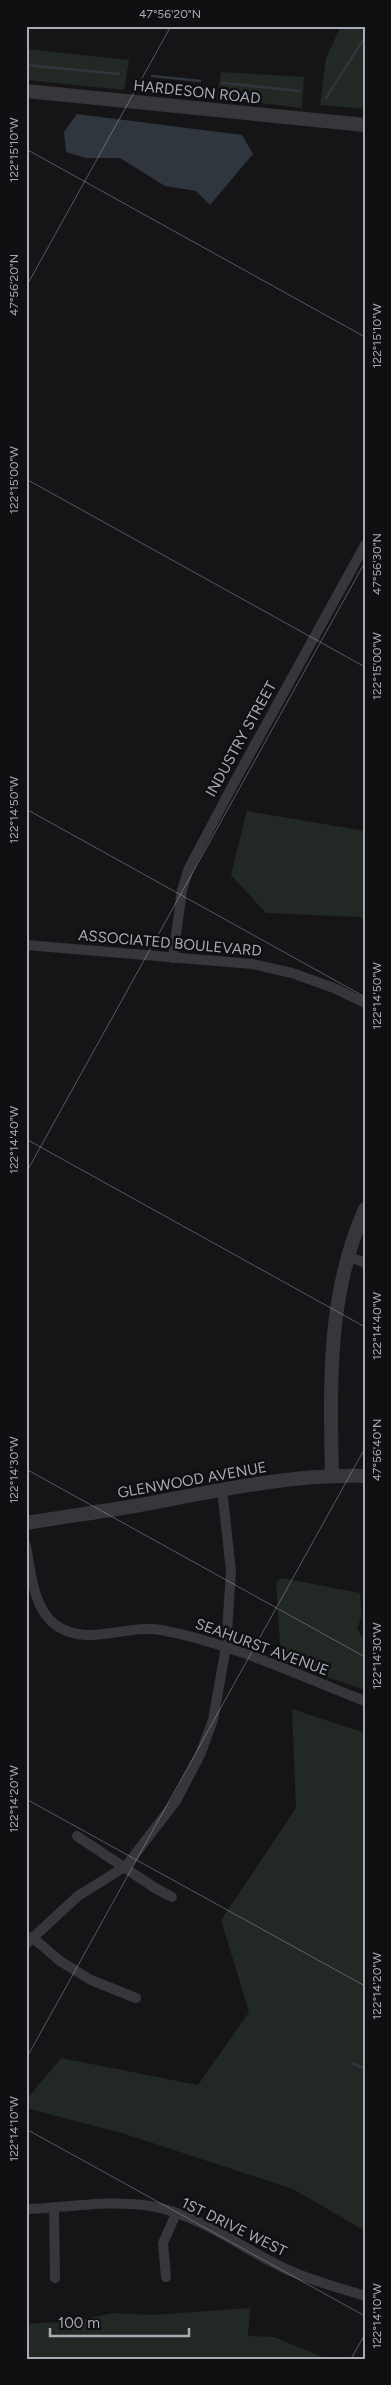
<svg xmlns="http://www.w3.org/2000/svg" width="391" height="2385" font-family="Figtree,sans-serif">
  <rect width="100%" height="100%" fill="#151517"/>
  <g fill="#222823">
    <polygon points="341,26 365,26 365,109 320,105 326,58"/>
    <polygon points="26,49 129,60 124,90 26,80"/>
    <polygon points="221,72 304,77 302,108 217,98"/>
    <polygon points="247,811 365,831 365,920 359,917 266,913 231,875"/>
    <polygon points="282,1578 360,1593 362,1615 357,1629 365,1641 365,1690 286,1663 280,1643 276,1582"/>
    <polygon points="292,1709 365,1733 365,2231 293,2189 125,2134 26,2108 26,2100 61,2058 198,2085 249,2012 221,1920 296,1808"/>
    <polygon points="250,2308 248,2336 274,2337 327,2359 26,2359 26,2324 73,2321 114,2313 152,2315"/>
  </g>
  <polygon fill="#30363e" points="77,114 242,135 253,154 210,205 196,191 165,186 120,158 86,158 66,152 64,132"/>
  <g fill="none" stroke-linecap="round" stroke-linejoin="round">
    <g stroke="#30363e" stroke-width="2.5">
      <polyline points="26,65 119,74"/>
      <polyline points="152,76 200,81"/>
      <polyline points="223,83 300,91"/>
      <polyline points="326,98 365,37"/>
      <polyline points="352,2063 365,2069"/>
    </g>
    <g stroke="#37373b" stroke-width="10">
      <polyline points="26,945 252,964 292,973 334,988 365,1003"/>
      <polyline points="173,958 182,890 189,868 235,781 365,545"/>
      <polyline points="348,1256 365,1263"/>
      <path d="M26,1546C31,1572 33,1610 57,1626C89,1647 126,1624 161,1630C231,1643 298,1675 365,1701"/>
      <polyline points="77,1836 155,1888 172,1897"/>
      <polyline points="32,1937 60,1961 91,1980 136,1998"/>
      <polyline points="26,1944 78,1896 126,1866 176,1801 200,1755 213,1720 226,1647 231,1571 222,1489"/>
      <path d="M26,2209C65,2208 105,2200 144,2205C194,2211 238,2246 282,2267C307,2280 338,2287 365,2296"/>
      <polyline points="54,2209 55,2278"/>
      <polyline points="166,2277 163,2243 176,2214"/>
    </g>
    <g stroke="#37373b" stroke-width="14">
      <polyline points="26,91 365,125"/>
      <path d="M332,1476C330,1385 327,1294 365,1209"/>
      <path d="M26,1523C63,1517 99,1512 135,1506C211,1492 287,1474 365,1476"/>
    </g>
  </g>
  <path fill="none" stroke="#a9abb5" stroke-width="1" stroke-opacity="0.45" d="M26,149L365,337M26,287L171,26M26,479L365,667M26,809L365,997M26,1139L365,1327M26,1173L365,562M26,1469L365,1657M26,1799L365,1986M26,2059L365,1448M26,2129L365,2316M351,2359L365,2334"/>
  <g text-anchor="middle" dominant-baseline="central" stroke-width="5" stroke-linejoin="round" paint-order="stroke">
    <g font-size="15" fill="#a9abb5" stroke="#101012">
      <text transform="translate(197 92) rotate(6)">HARDESON ROAD</text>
      <text transform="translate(241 739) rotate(-61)">INDUSTRY STREET</text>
      <text transform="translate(170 943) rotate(5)">ASSOCIATED BOULEVARD</text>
      <text transform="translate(192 1480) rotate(-10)">GLENWOOD AVENUE</text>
      <text transform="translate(262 1647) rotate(20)">SEAHURST AVENUE</text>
      <text transform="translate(234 2227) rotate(26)">1ST DRIVE WEST</text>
    </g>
  </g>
  <rect width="391" height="2385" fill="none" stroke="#101012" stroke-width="55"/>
  <path d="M50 2328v8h139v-8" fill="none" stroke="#a9abb5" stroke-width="2.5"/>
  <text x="58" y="2328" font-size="15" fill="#a9abb5" stroke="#101012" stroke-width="4" paint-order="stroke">100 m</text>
  <rect x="28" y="28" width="336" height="2330" fill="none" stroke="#a9abb5" stroke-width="2"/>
  <g font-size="12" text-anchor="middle" fill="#a9abb5">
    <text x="170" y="18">47°56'20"N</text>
    <text transform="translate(14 150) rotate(-90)" y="4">122°15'10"W</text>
    <text transform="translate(14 285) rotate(-90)" y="4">47°56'20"N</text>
    <text transform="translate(377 336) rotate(-90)" y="4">122°15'10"W</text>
    <text transform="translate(14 480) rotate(-90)" y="4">122°15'00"W</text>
    <text transform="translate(377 564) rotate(-90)" y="4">47°56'30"N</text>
    <text transform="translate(377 666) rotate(-90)" y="4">122°15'00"W</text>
    <text transform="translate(14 810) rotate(-90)" y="4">122°14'50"W</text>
    <text transform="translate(377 996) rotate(-90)" y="4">122°14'50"W</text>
    <text transform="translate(14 1140) rotate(-90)" y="4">122°14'40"W</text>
    <text transform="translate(377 1326) rotate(-90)" y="4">122°14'40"W</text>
    <text transform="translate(377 1450) rotate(-90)" y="4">47°56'40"N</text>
    <text transform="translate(14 1470) rotate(-90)" y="4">122°14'30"W</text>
    <text transform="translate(377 1656) rotate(-90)" y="4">122°14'30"W</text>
    <text transform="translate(14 1799) rotate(-90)" y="4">122°14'20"W</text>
    <text transform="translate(377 1986) rotate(-90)" y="4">122°14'20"W</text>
    <text transform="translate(14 2129) rotate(-90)" y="4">122°14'10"W</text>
    <text transform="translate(377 2316) rotate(-90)" y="4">122°14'10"W</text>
  </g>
</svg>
